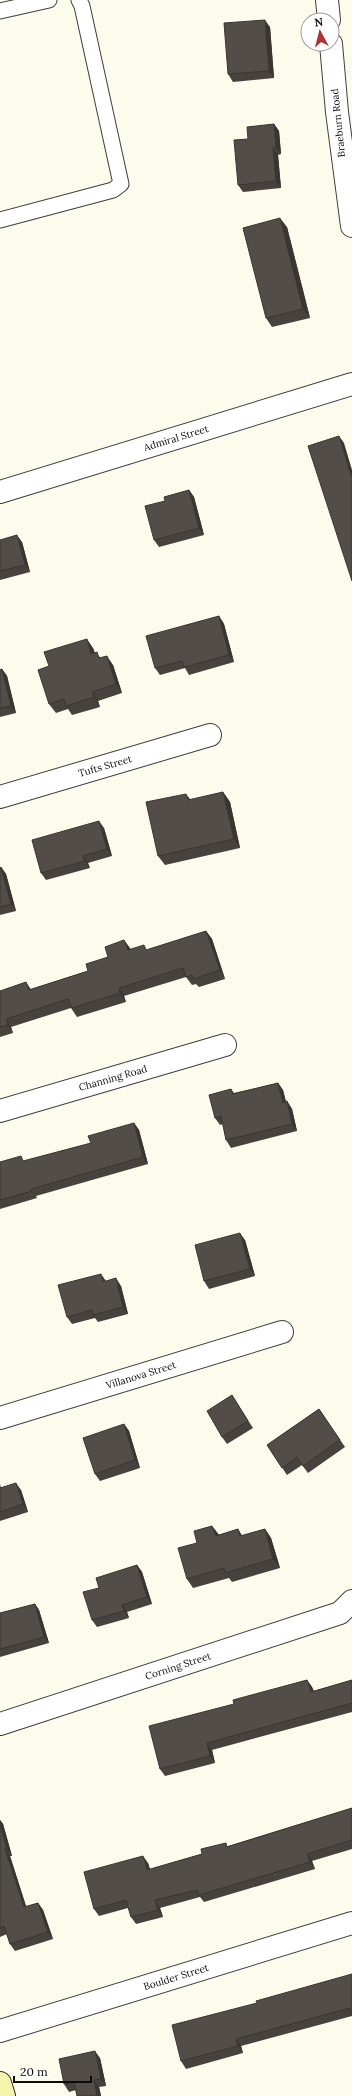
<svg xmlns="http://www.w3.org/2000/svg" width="352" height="2096" font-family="Lora,serif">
  <rect width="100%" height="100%" fill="#fdfbeb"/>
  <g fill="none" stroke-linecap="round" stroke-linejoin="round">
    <g stroke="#3e3e3e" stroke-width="17">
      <g id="lane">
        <polyline points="0,11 49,0"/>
        <polyline points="0,220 113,190 121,184 82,6 79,0"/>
      </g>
    </g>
    <g stroke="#3e3e3e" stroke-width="24">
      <g id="street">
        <polyline points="327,0 329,20"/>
        <polyline points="331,44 337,112 352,226"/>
        <polyline points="0,492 352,384"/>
        <polyline points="0,797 210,735"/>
        <polyline points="0,1111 225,1045"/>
        <polyline points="0,1418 282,1332"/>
        <polyline points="0,1724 340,1613 352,1601"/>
        <polyline points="0,2031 352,1923"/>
      </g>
    </g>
    <g stroke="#2d2d2d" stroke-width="24">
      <polyline id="secondary" points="0,2083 4,2096"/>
    </g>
    <use href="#lane" stroke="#fff" stroke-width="15"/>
    <use href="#street" stroke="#fff" stroke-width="22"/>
    <use href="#secondary" stroke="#f6f3ad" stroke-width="22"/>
  </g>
  <g fill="#47423e">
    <polygon points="270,27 274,78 233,82 228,74"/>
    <polygon points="274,124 279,131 281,154 278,155 281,188 243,192 238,185 248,139"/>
    <polygon points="287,227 310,318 272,327 266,318"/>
    <polygon points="189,490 194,497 204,535 159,547 154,540 165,501"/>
    <polygon points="0,540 22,542 30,572 0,580"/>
    <polygon points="219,616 224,624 234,662 189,675 185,668 160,675 155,668"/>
    <polygon points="93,648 95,653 101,658 113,665 122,693 98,701 100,707 72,715 68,709 56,713 49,704"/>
    <polygon points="2,669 7,676 16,713 0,717 0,670"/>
    <polygon points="223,792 230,802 240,848 165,865 158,856"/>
    <polygon points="104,828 112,856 88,863 90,868 46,880 41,873"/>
    <polygon points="1,867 6,874 16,911 0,915 0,868"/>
    <polygon points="206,931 212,939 225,979 199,987 196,984 192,985 186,977 124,996 126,1002 77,1017 71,1008 11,1027 13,1033 0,1037 0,991 31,989 88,971 108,957 124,940 130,949 148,950"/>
    <polygon points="278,1083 283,1090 286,1102 287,1101 292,1109 297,1131 231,1148 226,1140 223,1124 220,1125 215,1118 231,1089 234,1093"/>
    <polygon points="134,1123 139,1130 148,1164 36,1196 37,1198 0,1209 0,1162 25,1161 91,1143"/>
    <polygon points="245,1240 255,1276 209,1289 204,1281"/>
    <polygon points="106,1281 121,1286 128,1314 98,1322 95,1318 72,1324 67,1317"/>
    <polygon points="232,1395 253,1428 227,1444 222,1437"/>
    <polygon points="319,1409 345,1447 308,1473 302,1465 287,1475 267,1445"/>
    <polygon points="124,1424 129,1431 140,1468 100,1481 95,1474"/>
    <polygon points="0,1484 1,1488 21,1490 28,1512 0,1521"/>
    <polygon points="212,1526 219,1535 238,1529 242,1536 265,1529 271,1538 280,1568 232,1582 229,1578 193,1588 187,1579 197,1543"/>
    <polygon points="137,1565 142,1572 152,1604 127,1612 129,1618 97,1627 92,1620 99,1588"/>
    <polygon points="35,1604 39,1610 49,1643 0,1657 0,1613"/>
    <polygon points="307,1680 312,1687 314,1691 352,1680 352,1712 212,1750 215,1763 165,1776 160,1769 234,1704"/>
    <polygon points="352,1808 352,1849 312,1861 315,1869 204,1902 200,1897 160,1908 163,1917 136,1924 131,1917 128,1908 99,1916 94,1909 148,1863 150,1869 202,1854"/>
    <polygon points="0,1820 3,1824 12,1856 10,1856 26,1907 38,1903 43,1910 53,1939 15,1951 10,1944 7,1934 0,1937"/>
    <polygon points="352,1974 352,2016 241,2046 243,2053 186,2069 181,2061 257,2003"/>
    <polygon points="100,2058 106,2086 99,2087 101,2096 77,2096 76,2090 69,2092 64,2084"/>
  </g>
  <g fill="#393632">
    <polygon points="265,20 270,27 274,78 269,71"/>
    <polygon points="274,124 279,131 281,154 276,147"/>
    <polygon points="273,148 278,155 281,188 276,181"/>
    <polygon points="280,218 287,227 310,318 303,309"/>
    <polygon points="339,436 344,443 352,470 352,479"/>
    <polygon points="189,490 194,497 204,535 199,528"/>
    <polygon points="17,535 22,542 30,572 25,565"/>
    <polygon points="219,616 224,624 234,662 229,655"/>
    <polygon points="87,639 93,648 98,663 91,654"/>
    <polygon points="107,656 113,665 122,693 116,684"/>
    <polygon points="2,669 7,676 16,713 11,706"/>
    <polygon points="92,692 98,701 100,707 94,697"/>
    <polygon points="223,792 230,802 240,848 234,839"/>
    <polygon points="186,794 193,803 188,800"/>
    <polygon points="99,821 104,828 112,856 107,849"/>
    <polygon points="83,856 88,863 90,868 85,861"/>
    <polygon points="1,867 6,874 16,911 11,904"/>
    <polygon points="206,931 212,939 225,979 220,970"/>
    <polygon points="124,940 130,948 133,958 128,950"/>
    <polygon points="26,982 32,991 29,990"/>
    <polygon points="119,988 124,996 126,1002 120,993"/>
    <polygon points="6,1019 11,1027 13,1033 8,1025"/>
    <polygon points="278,1083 283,1090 288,1110 283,1103"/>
    <polygon points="287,1101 292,1109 297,1131 292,1124"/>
    <polygon points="134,1123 139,1130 148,1164 143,1157"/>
    <polygon points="240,1233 245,1240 255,1276 250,1269"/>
    <polygon points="101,1274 106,1281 103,1282"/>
    <polygon points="116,1278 121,1286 128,1314 123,1307"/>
    <polygon points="124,1424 129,1431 140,1468 135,1460"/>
    <polygon points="16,1483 21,1490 28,1512 23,1504"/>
    <polygon points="212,1526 219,1535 216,1536"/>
    <polygon points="238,1529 244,1539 240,1536"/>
    <polygon points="265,1529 271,1538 280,1568 273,1559"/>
    <polygon points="137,1565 142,1572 152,1604 147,1597"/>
    <polygon points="35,1604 39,1610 49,1643 44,1637"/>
    <polygon points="122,1605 127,1612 129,1618 124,1611"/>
    <polygon points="307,1680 312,1687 316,1699 311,1692"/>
    <polygon points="207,1743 212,1750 215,1763 210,1756"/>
    <polygon points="0,1820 3,1824 12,1856 7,1849 0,1825"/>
    <polygon points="5,1849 10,1856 29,1915 24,1907"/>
    <polygon points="307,1854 312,1861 315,1869 310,1862"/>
    <polygon points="143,1856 148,1863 152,1877 147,1870"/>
    <polygon points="155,1900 160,1908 163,1917 158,1910"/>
    <polygon points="38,1903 43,1910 53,1939 48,1932"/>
    <polygon points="236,2039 241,2046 243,2053 238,2046"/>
    <polygon points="95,2051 100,2058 106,2086 101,2079"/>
    <polygon points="94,2080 99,2087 101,2096 97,2096"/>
  </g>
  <g fill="#524d48" stroke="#393632">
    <polygon points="265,20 269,71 228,74 224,23"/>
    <polygon points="274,124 276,147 273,148 276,181 238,185 234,140 248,139 247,127"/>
    <polygon points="280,218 303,309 266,318 243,228"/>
    <polygon points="339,436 352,479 352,581 308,446"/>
    <polygon points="189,490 199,528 154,540 145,506 165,501 164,497"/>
    <polygon points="17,535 25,565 0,571 0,540"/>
    <polygon points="219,616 229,655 184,667 182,661 155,668 146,636"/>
    <polygon points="87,639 91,654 97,652 99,658 107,656 116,684 92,692 94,697 66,706 64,699 49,704 38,670 49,666 44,652"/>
    <polygon points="2,669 11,706 0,708 0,670"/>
    <polygon points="223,792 234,839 158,856 146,802 186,794 188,800"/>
    <polygon points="99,821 107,849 83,856 85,861 41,873 32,840"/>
    <polygon points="1,867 11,904 0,907 0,868"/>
    <polygon points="206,931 220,970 193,979 192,975 186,977 183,968 119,988 120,993 72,1008 68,999 6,1019 8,1025 0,1027 0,991 26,982 29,990 88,971 86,964 108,957 105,947 124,940 128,950 144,945 146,950"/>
    <polygon points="278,1083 283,1103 287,1101 292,1124 226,1140 221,1116 215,1118 209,1095 231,1089 233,1094"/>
    <polygon points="134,1123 143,1157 31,1189 32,1191 0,1200 0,1162 21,1156 23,1161 91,1143 88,1136"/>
    <polygon points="240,1233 250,1269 204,1281 195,1245"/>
    <polygon points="101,1274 103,1282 116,1278 123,1307 93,1315 92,1310 67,1317 58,1285"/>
    <polygon points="232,1395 248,1421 222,1437 207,1411"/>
    <polygon points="319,1409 340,1440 303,1466 297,1457 282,1468 267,1445"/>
    <polygon points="124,1424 135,1460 95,1474 83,1438"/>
    <polygon points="16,1483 23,1504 0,1512 0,1488"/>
    <polygon points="212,1526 216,1536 238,1529 240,1536 265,1529 273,1559 225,1573 224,1568 187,1579 178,1548 197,1543 194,1531"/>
    <polygon points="137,1565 147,1597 122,1605 124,1611 92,1620 83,1592 99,1588 96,1578"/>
    <polygon points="35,1604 44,1637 0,1649 0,1613"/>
    <polygon points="307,1680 311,1692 352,1680 352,1703 207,1743 210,1756 160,1769 149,1726 234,1704 233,1700"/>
    <polygon points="352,1808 352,1840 307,1854 310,1862 199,1895 197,1890 155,1900 158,1910 131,1917 126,1900 94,1909 84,1872 143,1856 147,1870 202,1854 201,1849 226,1843 227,1847"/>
    <polygon points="0,1825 7,1849 5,1849 24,1907 38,1903 48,1932 10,1944 4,1926 0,1928"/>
    <polygon points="352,1974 352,2015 350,2008 236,2039 238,2046 181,2061 172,2025 257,2003 256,2001"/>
    <polygon points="95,2051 101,2079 94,2080 97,2096 77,2096 74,2082 64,2084 59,2059"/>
  </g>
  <g text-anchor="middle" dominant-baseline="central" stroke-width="4" stroke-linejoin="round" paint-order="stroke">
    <g font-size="10" fill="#0b0b0b" stroke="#fff">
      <text transform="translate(338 123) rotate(-96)">Braeburn Road</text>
      <text transform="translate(176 438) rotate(-17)">Admiral Street</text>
      <text transform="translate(105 766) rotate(-16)">Tufts Street</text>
      <text transform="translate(113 1078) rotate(-16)">Channing Road</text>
      <text transform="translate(141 1375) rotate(-17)">Villanova Street</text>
      <text transform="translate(178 1666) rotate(-18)">Corning Street</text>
      <text transform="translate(176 1977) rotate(-17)">Boulder Street</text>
    </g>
  </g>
  <g transform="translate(320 32) rotate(353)"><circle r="19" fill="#ffffff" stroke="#9d9d9d"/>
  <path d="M0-3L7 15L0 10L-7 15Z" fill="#ab3633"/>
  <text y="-6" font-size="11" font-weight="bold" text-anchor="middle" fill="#0b0b0b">N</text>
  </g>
  <path d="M14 2076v6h77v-6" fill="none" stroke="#0b0b0b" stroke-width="2"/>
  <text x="20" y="2076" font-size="12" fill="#0b0b0b" stroke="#ffffff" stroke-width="3" paint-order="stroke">20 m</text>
</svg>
